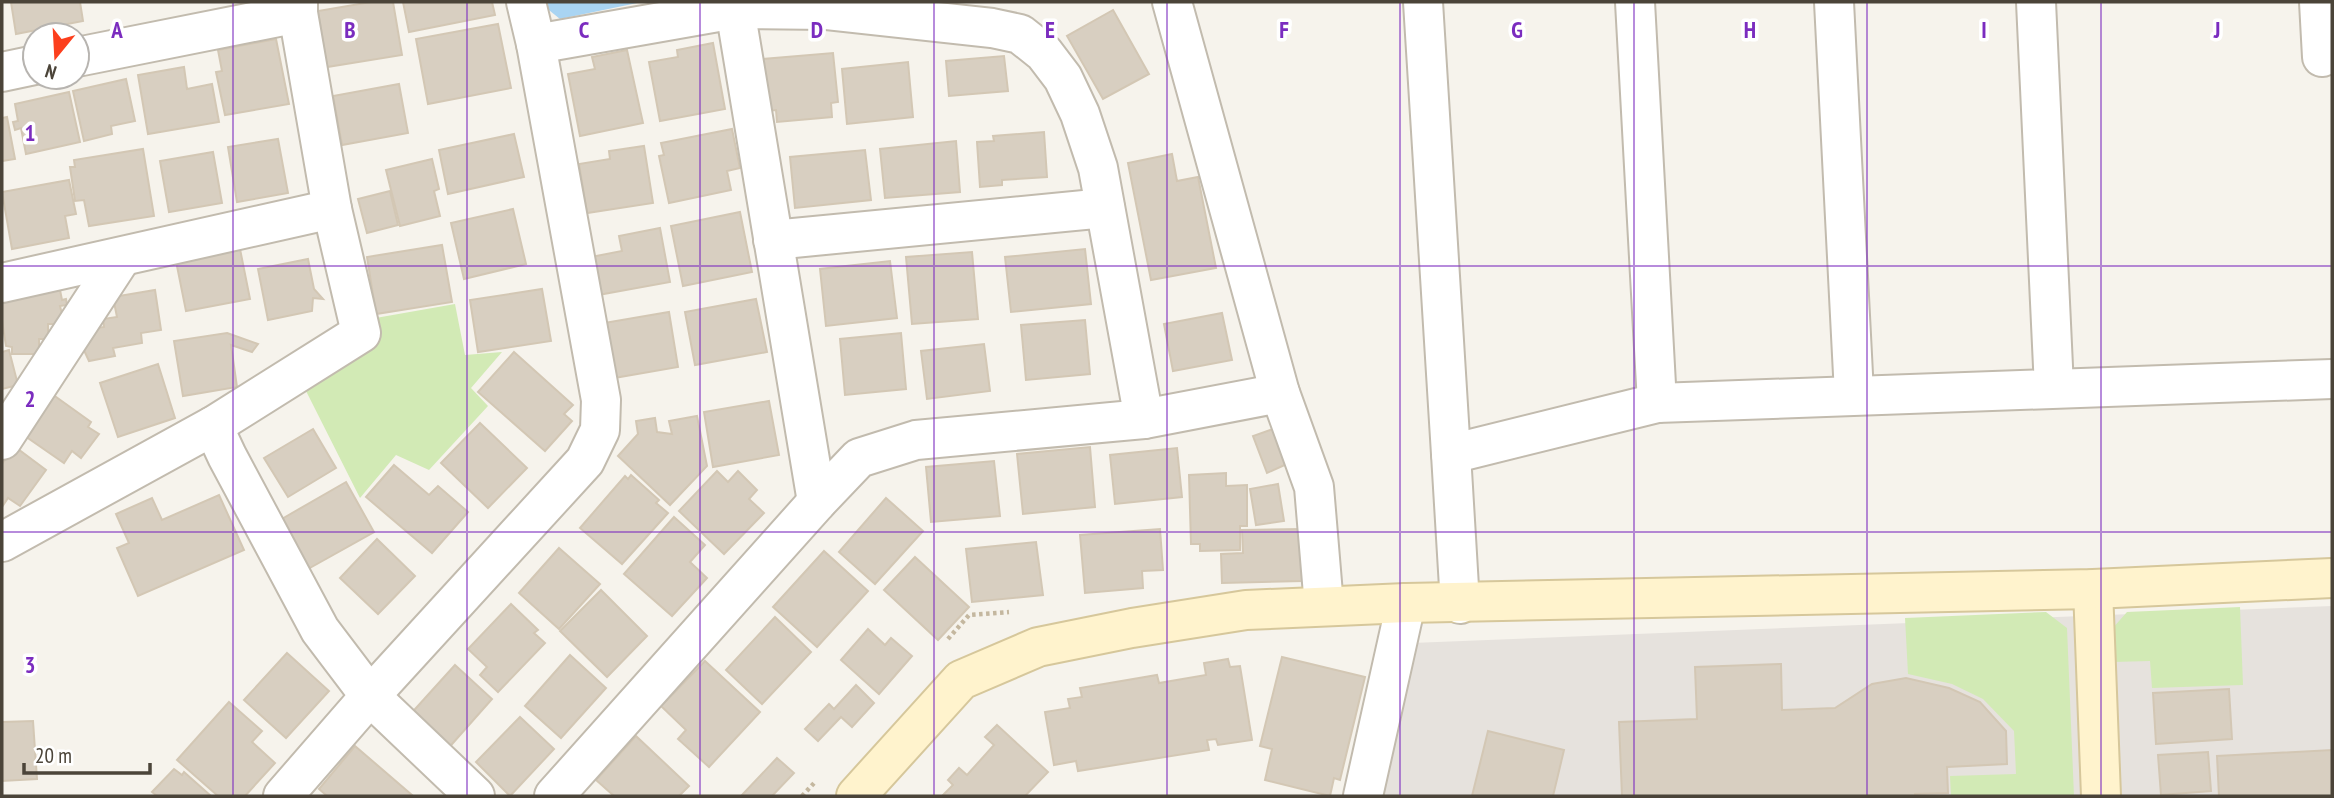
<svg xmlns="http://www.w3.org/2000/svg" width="2334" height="798" font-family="'PT Sans Narrow',sans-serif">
  <rect width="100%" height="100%" fill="#f6f3ec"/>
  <polygon fill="#e6e2dd" points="2332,606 2332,796 1378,796 1412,643"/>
  <g fill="#d2eab5">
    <polygon points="455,304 465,355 502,352 471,388 488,406 429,470 396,455 360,498 305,389 370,319"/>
    <polygon points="2240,607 2243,685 2152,688 2150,661 2113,662 2112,629 2127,612"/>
    <polygon points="2046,612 2067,628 2074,796 1951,796 1950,776 2016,774 2014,731 1983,699 1952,684 1908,674 1905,618"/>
  </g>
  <polygon fill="#a9d4f2" points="539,2 642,2 560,19"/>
  <g fill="#d8cfc1" stroke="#d3c7b4" stroke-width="2">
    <polygon points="11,2 80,2 83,21 16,34"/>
    <polygon points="371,2 393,2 402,55 327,67 318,11"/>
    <polygon points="403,2 492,2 495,15 409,32"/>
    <polygon points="1113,10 1149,74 1103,99 1067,36"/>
    <polygon points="498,24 511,88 428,104 416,39"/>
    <polygon points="276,39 289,104 225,115 216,72 222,71 218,50"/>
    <polygon points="713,43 725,109 660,121 649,62 678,57 677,50"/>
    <polygon points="627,50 643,123 580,136 568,74 595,69 592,57"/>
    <polygon points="833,53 838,102 831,103 832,117 777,122 776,110 768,111 763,59"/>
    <polygon points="1004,56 1008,91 949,96 946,61"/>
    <polygon points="908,62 913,117 847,124 842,69"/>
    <polygon points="184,67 187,89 212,84 219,122 148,134 138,75"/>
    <polygon points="126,79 135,121 111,126 112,134 84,141 73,91"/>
    <polygon points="399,84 408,133 342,145 333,96"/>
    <polygon points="69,92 80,142 26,154 21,128 15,130 13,122 18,121 15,104"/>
    <polygon points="7,117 15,159 2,161 2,118"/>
    <polygon points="732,129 740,168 727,171 731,190 669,203 659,156 664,155 661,143"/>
    <polygon points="1044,132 1047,177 1002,180 1002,185 980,187 977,142 994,141 993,136"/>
    <polygon points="514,134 524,177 448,194 439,150"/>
    <polygon points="278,139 288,193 237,202 228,147"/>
    <polygon points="956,141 960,192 885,198 880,149"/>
    <polygon points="644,146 653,203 587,213 579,164 610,159 609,151"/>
    <polygon points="143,149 154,216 89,226 84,200 75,201 70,167 75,167 74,160"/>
    <polygon points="865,150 871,200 795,208 790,157"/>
    <polygon points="213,152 222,203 169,212 160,161"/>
    <polygon points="1172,154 1177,181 1198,177 1216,268 1151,280 1128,163"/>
    <polygon points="432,159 439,189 434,191 440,216 400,226 386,170"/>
    <polygon points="69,180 76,214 65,216 69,238 12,249 2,192"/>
    <polygon points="390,191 398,225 367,233 358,199"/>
    <polygon points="513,209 526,264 464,279 451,223"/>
    <polygon points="740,212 752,272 683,286 671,226"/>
    <polygon points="660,228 670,282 598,295 591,257 622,251 619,236"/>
    <polygon points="442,245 452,302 376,314 367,257"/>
    <polygon points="240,249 250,299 186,311 176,261"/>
    <polygon points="1085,249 1091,304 1011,312 1005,257"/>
    <polygon points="972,252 978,319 912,324 906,257"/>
    <polygon points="308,259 314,289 323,299 313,298 312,311 268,320 258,269"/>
    <polygon points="890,261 897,318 826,326 820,269"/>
    <polygon points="542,289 551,341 478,352 470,300"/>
    <polygon points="60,290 62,300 66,299 67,305 60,306 62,314 59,324 48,324 48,339 39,339 39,354 12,354 12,347 6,346 2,321 2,294"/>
    <polygon points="155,290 161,330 141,333 142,343 113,348 115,356 89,361 82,346 84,330 104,327 103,319 117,317 113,297"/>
    <polygon points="756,299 767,352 695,365 685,312"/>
    <polygon points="669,312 678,367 614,378 604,323"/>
    <polygon points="1222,313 1232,360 1173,371 1164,324"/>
    <polygon points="1085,320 1090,374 1026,380 1021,325"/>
    <polygon points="227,333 258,344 252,352 231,345 237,387 183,396 174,341"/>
    <polygon points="901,333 906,389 845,395 840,339"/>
    <polygon points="984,344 990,391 927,399 921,351"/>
    <polygon points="9,350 18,385 2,389 2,352"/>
    <polygon points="514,352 573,405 564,414 572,421 545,451 478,392"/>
    <polygon points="158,364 175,418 118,437 100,383"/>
    <polygon points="45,389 91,422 88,427 99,434 81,458 72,451 64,463 22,434"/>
    <polygon points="769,401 779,455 713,467 704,412"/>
    <polygon points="697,416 707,466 670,505 618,456 638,434 636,421 655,418 657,432 672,434 669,421"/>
    <polygon points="480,423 527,468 488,508 441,463"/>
    <polygon points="313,429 336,468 288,497 264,458"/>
    <polygon points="1273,429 1287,464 1267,473 1253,436"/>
    <polygon points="14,446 46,470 20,506 8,498 2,507 2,464"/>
    <polygon points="1090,447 1095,507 1023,514 1017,454"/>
    <polygon points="1177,448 1182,497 1115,504 1110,455"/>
    <polygon points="994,461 1000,516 931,522 926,467"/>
    <polygon points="394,465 429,495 438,486 468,512 432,553 366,497"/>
    <polygon points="717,471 728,482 738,471 757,490 749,499 764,513 724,554 679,511"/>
    <polygon points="1226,473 1226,486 1247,485 1247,526 1240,526 1240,550 1200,551 1200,544 1191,544 1189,475"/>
    <polygon points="631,475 659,500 656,503 668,513 622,564 580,528 625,476 628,479"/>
    <polygon points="346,482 374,532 308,569 280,520"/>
    <polygon points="1278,484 1284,521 1256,525 1250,489"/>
    <polygon points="219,495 244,550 138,596 117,548 129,543 116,514 152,498 162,520"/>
    <polygon points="886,498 923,531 875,584 839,552"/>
    <polygon points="674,517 705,545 690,562 707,578 672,616 624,574"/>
    <polygon points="1160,529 1163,570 1142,571 1143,588 1085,593 1080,535"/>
    <polygon points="1301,529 1303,581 1222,583 1221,554 1243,553 1242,530"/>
    <polygon points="377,539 415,576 378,614 340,578"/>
    <polygon points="1036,542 1043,595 972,602 966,549"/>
    <polygon points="559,548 600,584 559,629 519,593"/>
    <polygon points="824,551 868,591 817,647 773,607"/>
    <polygon points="915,557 969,607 938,640 884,590"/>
    <polygon points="601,590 647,636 607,677 560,631"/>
    <polygon points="511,604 538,630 534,633 545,643 498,692 480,675 487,667 468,649"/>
    <polygon points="775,617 811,652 762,704 726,670"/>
    <polygon points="868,629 885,645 891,638 912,656 879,694 841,660"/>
    <polygon points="287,653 329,691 286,738 244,700"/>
    <polygon points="570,655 606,688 561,738 525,706"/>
    <polygon points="1282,657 1365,677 1340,780 1334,778 1330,796 1265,780 1272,749 1260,746"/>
    <polygon points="1228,659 1230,667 1240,666 1252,740 1218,745 1216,739 1207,740 1209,750 1078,771 1076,761 1054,765 1045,712 1070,708 1068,699 1082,697 1080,688 1157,675 1159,683 1206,675 1204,663"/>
    <polygon points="705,661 760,712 709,767 678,739 686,730 661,706"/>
    <polygon points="1781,664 1782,710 1835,708 1872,684 1906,678 1949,688 1980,702 2006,731 2007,764 1947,767 1948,793 1915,794 1915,796 1622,796 1619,722 1697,719 1695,667"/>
    <polygon points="455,665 492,699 445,752 407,718"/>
    <polygon points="856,685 874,703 852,727 841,717 818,741 805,729 829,704 834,709"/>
    <polygon points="2229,689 2232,739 2156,744 2153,693"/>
    <polygon points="229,702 262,731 252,742 275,763 245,796 218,796 177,760"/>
    <polygon points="520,717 554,749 510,796 476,762"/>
    <polygon points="33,721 37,779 2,781 2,722"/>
    <polygon points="997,725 1048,772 1025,796 942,796 953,785 948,780 959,768 967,775 994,745 985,737"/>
    <polygon points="1488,731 1564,750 1553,796 1472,796"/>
    <polygon points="636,736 689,786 679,796 614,796 596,780"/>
    <polygon points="355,746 412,795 410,796 327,796 319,789"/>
    <polygon points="2332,750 2332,796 2219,796 2217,756"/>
    <polygon points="2208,752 2211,791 2161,795 2158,755"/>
    <polygon points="777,758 794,773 772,796 741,796"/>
    <polygon points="174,769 182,775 184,772 211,796 157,796 152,792"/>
  </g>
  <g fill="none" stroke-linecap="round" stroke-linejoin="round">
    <g stroke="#c2bbae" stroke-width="42">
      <g id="street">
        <polyline points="1172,2 1280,393 1314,487 1324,606"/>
        <polyline points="1423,2 1451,454"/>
        <polyline points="1635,2 1657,403"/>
        <polyline points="1834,2 1854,394"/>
        <polyline points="2036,2 2054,388"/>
        <polyline points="2319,2 2322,57"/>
        <polyline points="735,9 817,502"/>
        <polyline points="536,44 735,9 827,10 992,28 1020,34 1044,53 1063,78 1080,114 1098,168 1144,419"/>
        <polyline points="77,57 298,13"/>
        <polyline points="2,72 35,65"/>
        <polyline points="773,240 1105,208"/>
        <polyline points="2,283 332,209"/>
        <polyline points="213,426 227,456 320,630 370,696 475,796"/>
        <polyline points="2,440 121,258"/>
        <polyline points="2,542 213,426 361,333 332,209 298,13 298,2"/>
        <polyline points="1460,604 1451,454 1657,403 2332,379"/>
        <polyline points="283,796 370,696 585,461 600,430 601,400 536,44 526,2"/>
        <polyline points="554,796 817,502 859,458 916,440 1144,419 1280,393"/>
        <polyline points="1363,796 1406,603"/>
      </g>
    </g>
    <g stroke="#d6c79b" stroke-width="42">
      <g id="secondary">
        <polyline points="2093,589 2101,796"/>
        <polyline points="856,796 961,680 1038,647 1132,628 1246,610 1406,603 2093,589 2332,578"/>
      </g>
    </g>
    <g stroke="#c4b79f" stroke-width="4.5" stroke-dasharray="3.5 3.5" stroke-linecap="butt">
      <polyline points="948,639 969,615 1009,612"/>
      <polyline points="802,796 816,781"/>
    </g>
    <use href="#street" stroke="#fff" stroke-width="38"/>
    <use href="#secondary" stroke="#fff3cd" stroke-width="38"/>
  </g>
  <path fill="none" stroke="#7b2cbf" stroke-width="2" stroke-opacity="0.55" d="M233,2V796M467,2V796M700,2V796M934,2V796M1167,2V796M1400,2V796M1634,2V796M1867,2V796M2101,2V796M2,266H2332M2,532H2332"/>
  <g font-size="23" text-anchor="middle" font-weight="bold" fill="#7b2cbf" stroke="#fff" stroke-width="7" stroke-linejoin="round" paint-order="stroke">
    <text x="117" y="38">A</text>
    <text x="350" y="38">B</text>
    <text x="584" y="38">C</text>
    <text x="817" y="38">D</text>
    <text x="1050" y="38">E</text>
    <text x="1284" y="38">F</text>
    <text x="1517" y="38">G</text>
    <text x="1750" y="38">H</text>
    <text x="1984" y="38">I</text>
    <text x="2217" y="38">J</text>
    <text x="30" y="141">1</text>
    <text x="30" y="407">2</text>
    <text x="30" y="673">3</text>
  </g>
  <rect width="2334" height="798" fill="none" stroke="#4b4439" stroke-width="7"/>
  <g transform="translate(56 56) rotate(198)"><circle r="33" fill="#ffffff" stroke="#b7b4b0" stroke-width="2"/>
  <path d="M0-5L12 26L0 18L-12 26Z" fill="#fc3f1d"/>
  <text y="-10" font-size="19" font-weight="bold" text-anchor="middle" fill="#4b4439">N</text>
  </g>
  <path d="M24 763v10h126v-10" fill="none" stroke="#4b4439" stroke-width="3.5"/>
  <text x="35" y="763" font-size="21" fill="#4b4439" stroke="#ffffff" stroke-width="5" paint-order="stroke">20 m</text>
</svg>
